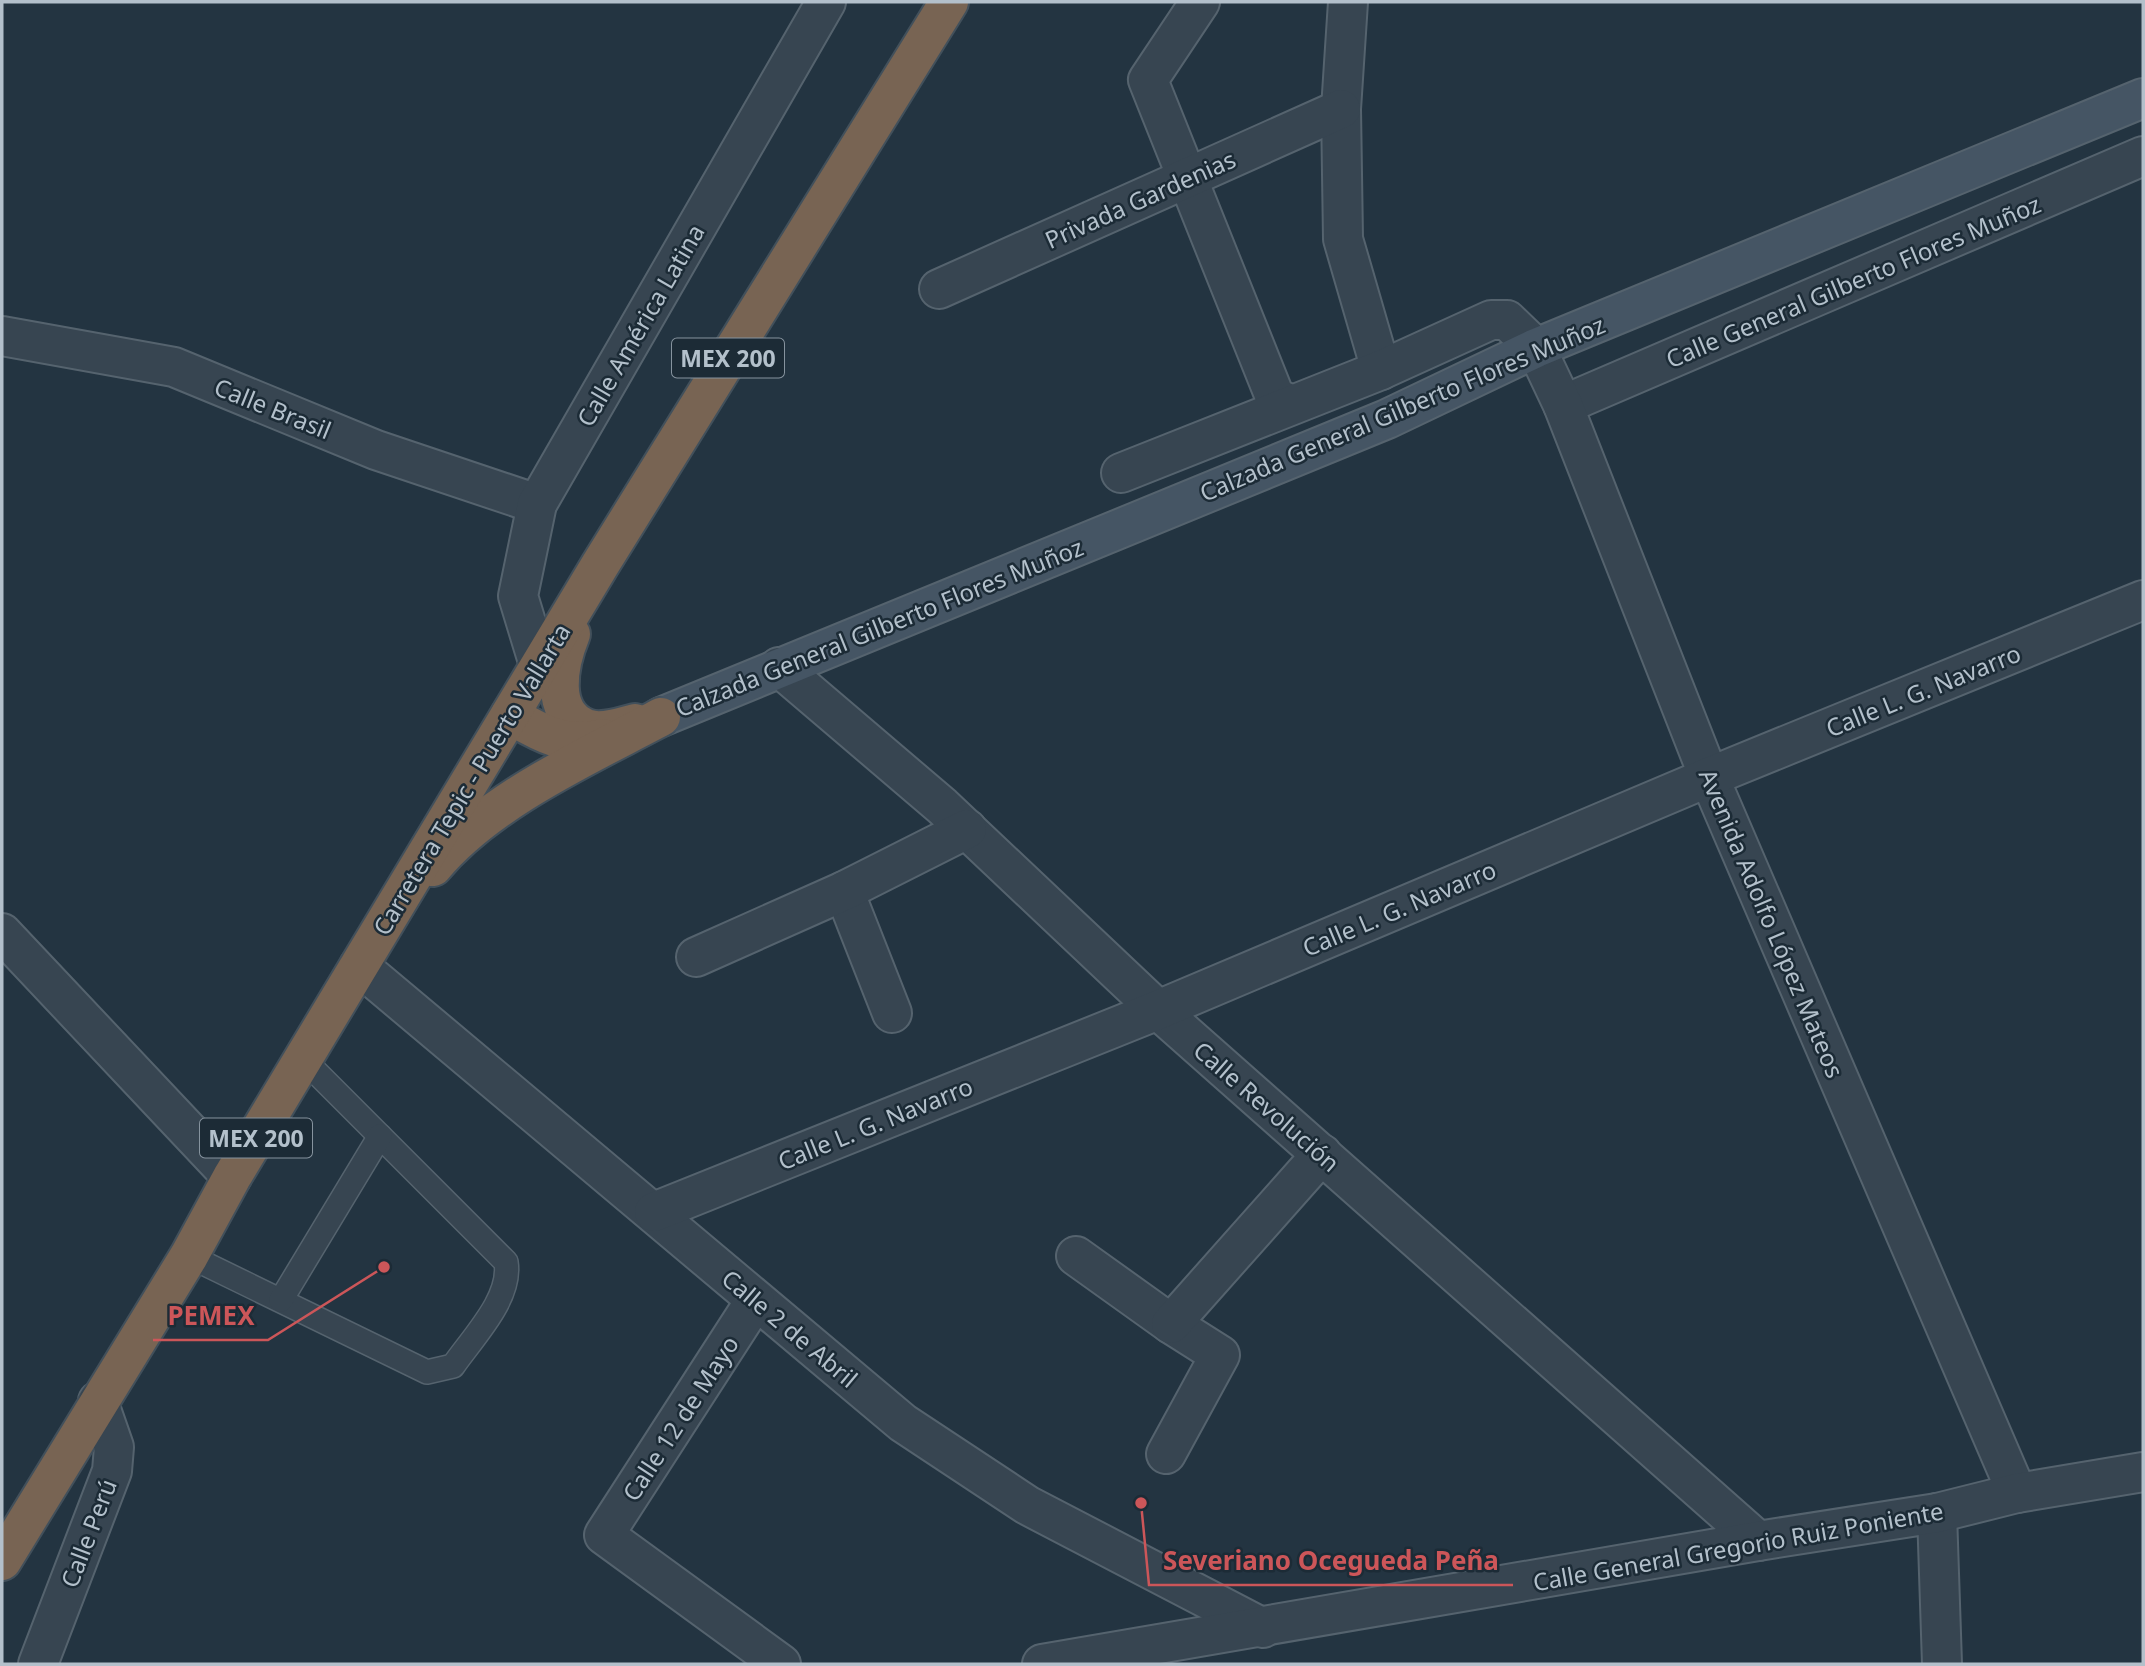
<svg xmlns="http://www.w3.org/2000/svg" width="2145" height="1666" font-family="'Noto Sans',sans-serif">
  <rect width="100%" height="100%" fill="#233441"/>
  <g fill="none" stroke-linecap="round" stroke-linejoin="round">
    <g stroke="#55636e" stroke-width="26">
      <g id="lane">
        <path d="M189,1256L427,1372L453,1366C473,1337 512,1298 506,1262L304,1060"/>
        <polyline points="281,1300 380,1136"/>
      </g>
    </g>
    <g stroke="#55636e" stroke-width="42">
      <g id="street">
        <polyline points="1200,2 1148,80 1275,397 1289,404"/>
        <polyline points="1348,2 1341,109 1343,239 1381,370"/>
        <polyline points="939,289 1341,109"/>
        <polyline points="2,336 174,367 376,450 537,504"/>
        <polyline points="1563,405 2143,156"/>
        <polyline points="1121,473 1381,370 1491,320 1507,320 1536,348 1563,405 1709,777 2017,1493"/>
        <polyline points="539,665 518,596 537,504 826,2"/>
        <polyline points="779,667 942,806 1158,1010 1758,1541"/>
        <polyline points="844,891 892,1013"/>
        <polyline points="2,933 232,1177"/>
        <polyline points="696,957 844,891 967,829"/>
        <polyline points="359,966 903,1423 1027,1505 1263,1628"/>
        <polyline points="654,1212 1158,1010 1709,777 2143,600"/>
        <polyline points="1076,1256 1171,1324 1220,1355 1166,1454"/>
        <polyline points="755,1301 604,1535 781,1664"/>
        <polyline points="1171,1324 1322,1154"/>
        <polyline points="1937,1513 1942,1664"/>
        <polyline points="38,1664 112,1471 114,1447 98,1401"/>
        <polyline points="1042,1664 1758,1541 1937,1513 2017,1493 2143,1472"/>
      </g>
    </g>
    <g stroke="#55636e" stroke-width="42">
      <polyline id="secondary" points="661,717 1387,419 1536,348 2143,98"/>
    </g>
    <g stroke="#42505b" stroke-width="42">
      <g id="highway">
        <path d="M571,634C559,663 548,714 586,728C601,734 620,727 635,723"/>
        <path d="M510,715C540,733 566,748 602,738"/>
        <path d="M433,867C488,801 586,757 661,717"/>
        <polyline points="2,1561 189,1256 232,1177 600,565 949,2"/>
      </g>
    </g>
    <use href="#lane" stroke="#374551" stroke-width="23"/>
    <use href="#street" stroke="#374551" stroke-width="38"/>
    <use href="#secondary" stroke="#455564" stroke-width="38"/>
    <use href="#highway" stroke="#786453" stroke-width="38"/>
  </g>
  <g text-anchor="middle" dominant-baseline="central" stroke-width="5" stroke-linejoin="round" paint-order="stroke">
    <g fill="#1c2b36" stroke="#86939e" stroke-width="2">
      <rect x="672" y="338.5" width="112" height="39" rx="5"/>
      <rect x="200" y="1118.5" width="112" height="39" rx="5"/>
    </g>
    <g font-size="23" font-weight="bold" fill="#b3c0cb">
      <text x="728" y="358">MEX 200</text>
      <text x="256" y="1138">MEX 200</text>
    </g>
    <g font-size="24" fill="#b3c0cb" stroke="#1c2b36">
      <text transform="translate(1140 199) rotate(-24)">Privada Gardenias</text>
      <text transform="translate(1853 281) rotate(-23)">Calle General Gilberto Flores Muñoz</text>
      <text transform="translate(640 325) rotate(-60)">Calle América Latina</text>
      <text transform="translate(273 408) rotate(22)">Calle Brasil</text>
      <text transform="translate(1402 408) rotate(-23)">Calzada General Gilberto Flores Muñoz</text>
      <text transform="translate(879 627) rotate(-22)">Calzada General Gilberto Flores Muñoz</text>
      <text transform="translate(1923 690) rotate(-22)">Calle L. G. Navarro</text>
      <text transform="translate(471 779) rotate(-59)">Carretera Tepic - Puerto Vallarta</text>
      <text transform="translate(1399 908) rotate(-23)">Calle L. G. Navarro</text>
      <text transform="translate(1772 923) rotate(67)">Avenida Adolfo López Mateos</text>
      <text transform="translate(1267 1106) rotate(41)">Calle Revolución</text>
      <text transform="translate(875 1123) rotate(-22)">Calle L. G. Navarro</text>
      <text transform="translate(790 1328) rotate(40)">Calle 2 de Abril</text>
      <text transform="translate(680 1418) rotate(-57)">Calle 12 de Mayo</text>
      <text transform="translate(88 1533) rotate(-69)">Calle Perú</text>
      <text transform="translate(1738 1546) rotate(-10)">Calle General Gregorio Ruiz Poniente</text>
    </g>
  </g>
  <path fill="none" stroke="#cc5659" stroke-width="2.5" d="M384 1267L268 1340H153M1141 1503L1149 1585H1513"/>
  <g fill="#cc5659" stroke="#1c2b36" stroke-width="2.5">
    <circle cx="384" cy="1267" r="7"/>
    <circle cx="1141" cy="1503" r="7"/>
  </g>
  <g font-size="26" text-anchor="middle" font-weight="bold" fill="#cc5659" stroke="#1c2b36" stroke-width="5" stroke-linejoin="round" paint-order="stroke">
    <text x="211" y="1325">PEMEX</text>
    <text x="1331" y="1570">Severiano Ocegueda Peña</text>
  </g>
  <rect width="2145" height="1666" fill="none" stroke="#b3c0cb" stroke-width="7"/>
</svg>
